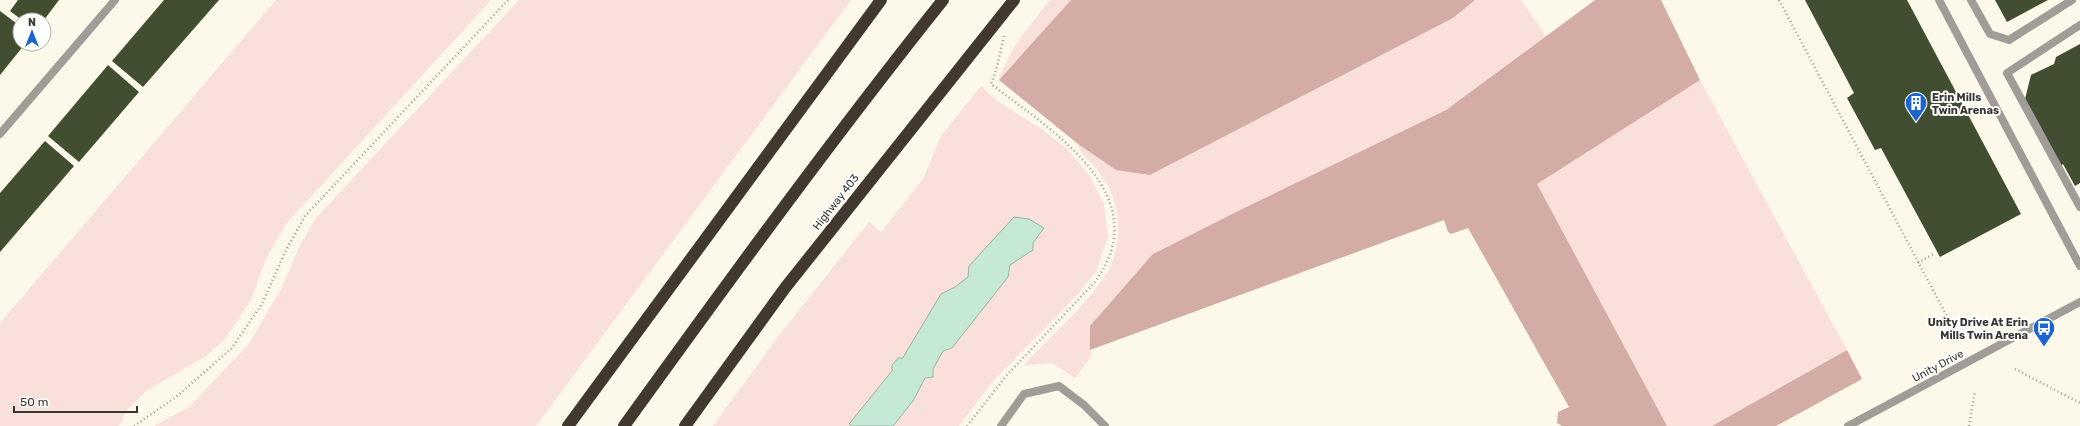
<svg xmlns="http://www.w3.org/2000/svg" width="2080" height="426" font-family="Rubik,sans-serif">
  <rect width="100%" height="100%" fill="#fcf9ea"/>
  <g fill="#f9e0db">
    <polygon points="276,0 491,0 285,225 266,259 251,300 225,339 206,356 146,391 125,412 121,423 118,426 0,426 0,323"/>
    <polygon points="519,0 851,0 536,426 154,426 189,407 249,344 283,285 300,245 317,217"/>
    <path d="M1050,0H1071L999,80C1010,47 1029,27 1050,0Z"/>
    <path d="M1475,0H1521L1546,36L1446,110L1240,210L1153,254L1090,350L1092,355L1075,378L1052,363L1024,365C1048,339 1099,294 1112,263C1120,244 1120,216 1113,197C1110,188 1103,178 1098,170C1091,161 1080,156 1078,144L1116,170L1150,175L1453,18Z"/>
    <polygon points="1700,80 1847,350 1712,426 1667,426 1535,182"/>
    <polygon points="981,86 996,100 1044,131 1068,150 1089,175 1104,204 1108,236 1097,270 1078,294 994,380 959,426 713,426 777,338 869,222 881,232 923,179 941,136"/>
  </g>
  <g fill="#d2aca5">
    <polygon points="1071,0 1475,0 1453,18 1150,175 1116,170 1078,144 999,80"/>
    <polygon points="1595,0 1661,0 1700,80 1537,184 1667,426 1562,426 1557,423 1558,412 1569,407 1468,228 1451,234 1448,232 1444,220 1090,350 1090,326 1153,254 1240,210 1446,110"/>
    <polygon points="1847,350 1862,379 1776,426 1712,426"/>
  </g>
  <polygon fill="#c5e9d5" stroke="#9ab3a4" points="1014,217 1029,219 1044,228 1033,243 1033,250 1010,265 1008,277 952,348 943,351 933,369 933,377 925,378 913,401 893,426 852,426 849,424 892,371 892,365 899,357 902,359 941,294 955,287 968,277 969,266"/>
  <g fill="#424e32">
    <polygon points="18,0 59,0 44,20 22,20 10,11"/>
    <polygon points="164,0 219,0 143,87 112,61"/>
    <polygon points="1805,0 1907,0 2021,214 1940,257 1881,148 1875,150 1847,98 1854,93"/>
    <polygon points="1995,0 2048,0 2007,22"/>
    <polygon points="0,11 20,26 20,44 25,44 0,75"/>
    <polygon points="2080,44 2080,183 2075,186 2063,164 2061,166 2025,99 2031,75 2054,64 2056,57"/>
    <polygon points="108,65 139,92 79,162 48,136"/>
    <polygon points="45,141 74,166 0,252 0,193"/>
  </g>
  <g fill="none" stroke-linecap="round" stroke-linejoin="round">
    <g stroke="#9e9c91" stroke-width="2.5" stroke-dasharray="1 3" stroke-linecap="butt">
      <polyline points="1779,0 1958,337"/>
      <polyline points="1918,263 1935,253"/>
      <polyline points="2015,369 2080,403"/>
      <polyline points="134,426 176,397 231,349 262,304 286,250 305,216 508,0"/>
      <path d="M967,426L1007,375L1094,283C1160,196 1051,130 991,84L997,67L1004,36"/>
      <polyline points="1969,426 1975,391"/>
    </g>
    <g stroke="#a19c97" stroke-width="8">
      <polyline points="1939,0 2080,266"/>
      <polyline points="1971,0 1990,34 2009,40 2072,0"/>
      <polyline points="2080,25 2007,73 2080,207"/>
      <polyline points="1001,426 1024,394 1059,386 1084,405 1105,426"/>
    </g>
    <polyline stroke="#a19c97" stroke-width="8" points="0,134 115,0"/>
    <polyline stroke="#a19c97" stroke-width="8" points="1848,426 2080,302"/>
    <g stroke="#42382f" stroke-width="12">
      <polyline points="568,426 881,0"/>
      <path d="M624,426C728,282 832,139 943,0"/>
      <polyline points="685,426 785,288 1014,0"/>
    </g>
  </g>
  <defs>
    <g id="building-pin" transform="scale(1.15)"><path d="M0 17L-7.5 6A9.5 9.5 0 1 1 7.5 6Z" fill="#1c65d0" stroke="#fff"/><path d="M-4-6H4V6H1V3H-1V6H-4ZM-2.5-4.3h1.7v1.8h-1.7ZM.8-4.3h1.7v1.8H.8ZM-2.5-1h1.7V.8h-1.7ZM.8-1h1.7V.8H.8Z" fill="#fff"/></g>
    <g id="bus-pin" transform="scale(1.15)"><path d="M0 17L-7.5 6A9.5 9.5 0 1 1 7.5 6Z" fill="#1c65d0" stroke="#fff"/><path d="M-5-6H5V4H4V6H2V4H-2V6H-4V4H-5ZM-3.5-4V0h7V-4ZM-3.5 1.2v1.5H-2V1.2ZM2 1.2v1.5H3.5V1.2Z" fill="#fff"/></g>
  </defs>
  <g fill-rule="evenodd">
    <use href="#building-pin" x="1916" y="103"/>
    <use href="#bus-pin" x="2044" y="328"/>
  </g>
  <g text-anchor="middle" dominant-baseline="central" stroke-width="4" stroke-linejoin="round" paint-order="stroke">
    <g font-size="11" font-weight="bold" fill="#373630" stroke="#fff" text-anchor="start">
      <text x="1932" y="97">Erin Mills<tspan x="1932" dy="13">Twin Arenas</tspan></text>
      <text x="2028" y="322" text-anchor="end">Unity Drive At Erin<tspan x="2028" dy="13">Mills Twin Arena</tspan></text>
    </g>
    <g font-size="11" fill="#373630" stroke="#fff">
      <text transform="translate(836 202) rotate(-52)">Highway 403</text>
      <text transform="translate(1938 366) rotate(-28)">Unity Drive</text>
    </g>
  </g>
  <g transform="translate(32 32)"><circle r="19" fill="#ffffff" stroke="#afafac"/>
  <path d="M0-3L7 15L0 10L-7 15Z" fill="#1c65d0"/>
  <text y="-6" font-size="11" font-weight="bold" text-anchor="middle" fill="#373630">N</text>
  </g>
  <path d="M14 406v6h123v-6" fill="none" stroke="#373630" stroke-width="2"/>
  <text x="20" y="406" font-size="12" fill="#373630" stroke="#ffffff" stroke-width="3" paint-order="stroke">50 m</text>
</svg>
